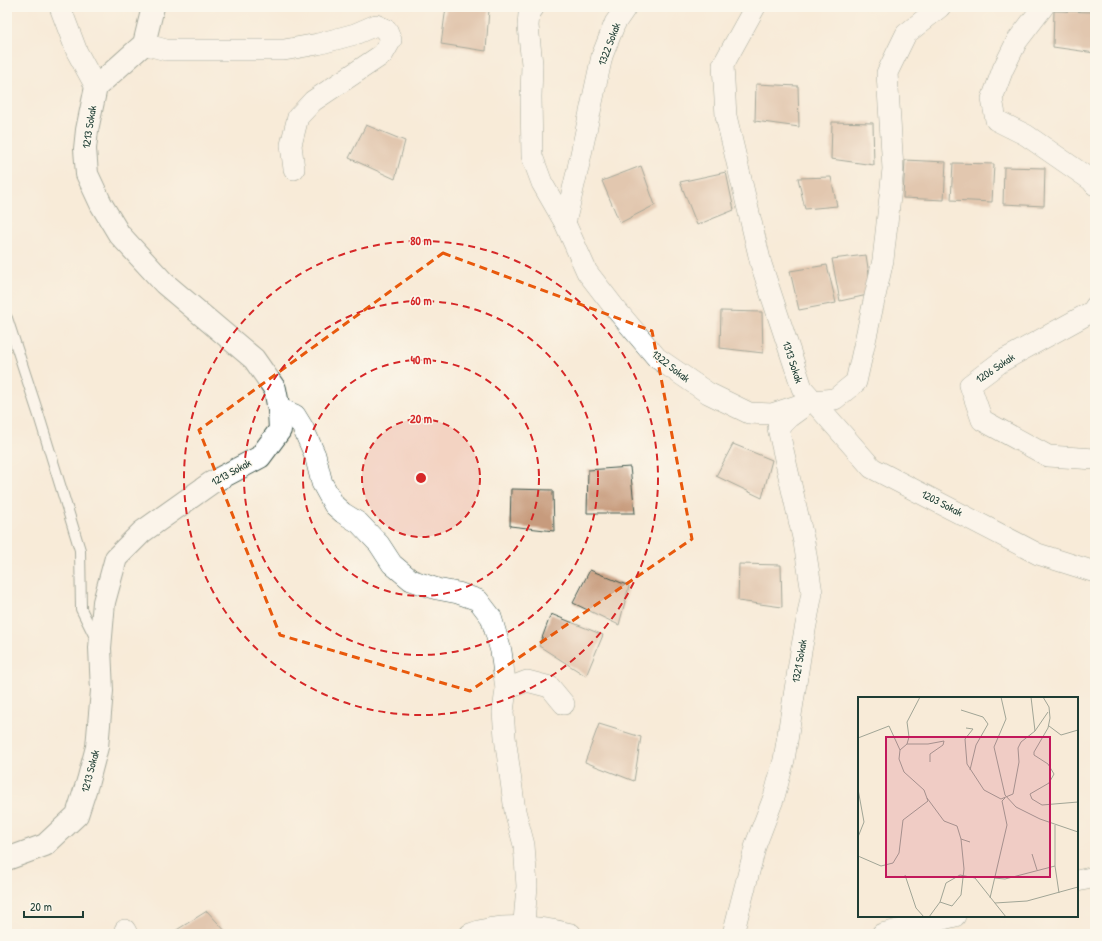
<svg xmlns="http://www.w3.org/2000/svg" width="1102" height="941" font-family="'Patrick Hand',sans-serif">
  <rect width="100%" height="100%" fill="#fbf7ec"/>
  <filter id="ink" filterUnits="userSpaceOnUse"><feTurbulence type="fractalNoise" baseFrequency=".025" numOctaves="2"/><feDisplacementMap in="SourceGraphic" scale="8" xChannelSelector="R" yChannelSelector="G"/><feConvolveMatrix kernelMatrix="1 2 1 2 8 2 1 2 1" color-interpolation-filters="sRGB"/></filter>
  <filter id="wash" filterUnits="userSpaceOnUse"><feTurbulence type="fractalNoise" baseFrequency=".012" numOctaves="4" result="noise"/><feDisplacementMap in="SourceGraphic" scale="16" xChannelSelector="R" yChannelSelector="G"/><feGaussianBlur stdDeviation="0.9" result="paint"/><feColorMatrix in="noise" values="0 0 0 0 0 0 0 0 0 0 0 0 0 0 0 0 0 1.4 0 .05"/><feComposite in="paint" operator="in"/></filter>
  <g filter="url(#wash)">
    <rect width="100%" height="100%" fill="#f8ebd8"/>
    <g id="blocks">
      <g fill="#c79b7d">
        <polygon points="446,7 474,7 489,9 486,51 441,44"/>
        <polygon points="1054,11 1095,12 1095,53 1053,47"/>
        <polygon points="756,84 798,86 799,127 755,121"/>
        <polygon points="832,122 873,123 874,165 831,159"/>
        <polygon points="366,125 405,141 395,179 349,158"/>
        <polygon points="905,160 946,162 944,200 903,198"/>
        <polygon points="953,163 994,164 992,202 951,200"/>
        <polygon points="641,166 655,205 620,223 602,181"/>
        <polygon points="1004,167 1045,168 1044,206 1003,204"/>
        <polygon points="726,172 734,210 697,225 680,182"/>
        <polygon points="831,177 837,206 805,209 798,178"/>
        <polygon points="866,255 872,294 840,301 832,259"/>
        <polygon points="827,265 836,303 799,310 790,271"/>
        <polygon points="721,311 762,312 763,353 720,348"/>
        <polygon points="733,444 772,460 762,498 716,476"/>
        <polygon points="630,467 635,513 587,513 588,470"/>
        <polygon points="511,489 553,490 554,531 510,526"/>
        <polygon points="739,564 781,565 782,607 738,601"/>
        <polygon points="590,570 629,586 619,625 573,603"/>
        <polygon points="551,614 603,635 586,676 539,646"/>
        <polygon points="599,724 641,737 634,781 585,762"/>
        <polygon points="207,911 228,934 176,934 175,931"/>
      </g>
    </g>
  </g>
  <g filter="url(#ink)">
    <use href="#blocks" fill-opacity="0" stroke="#40574d" stroke-width="1"/>
    <g fill="none" stroke-linecap="round" stroke-linejoin="round">
      <g stroke="#40574d" stroke-width="12">
        <polyline id="service" points="7,318 39,416 80,550 81,609 97,641"/>
      </g>
      <g stroke="#40574d" stroke-width="22">
        <g id="minor">
          <polyline points="60,7 77,52 96,87"/>
          <polyline points="534,7 529,14 528,26 532,64 531,97 532,156 542,183 565,223 587,272 614,307 657,358 708,393 749,413 772,414 812,401 835,399 856,382 883,260 893,169 887,73 906,34 940,7"/>
          <polyline points="755,7 723,65 726,116 761,264 802,388 872,468 1038,554 1095,572"/>
          <polyline points="1043,7 1017,41 1003,69 992,99 996,120 1026,135 1091,180 1095,185"/>
          <polyline points="144,44 166,50 284,50 318,44 355,34 376,25 387,30 391,40 383,54 313,101 298,117 291,145 294,169"/>
          <polyline points="565,223 578,168 602,56 615,23 626,7"/>
          <polyline points="1095,307 1093,311 1002,361 970,385 982,420 1048,456 1095,459"/>
          <polyline points="279,408 295,415 303,428 315,455 322,483 334,505 343,513 359,523 379,544 392,564 411,580 437,589 458,593 478,600 491,617 501,651 506,689"/>
          <polyline points="1077,881 1095,877"/>
          <polyline points="125,930 127,934"/>
          <path d="M470,934C502,922 538,926 571,934"/>
          <polyline points="523,934 527,886 524,845 515,811 505,737 503,712 506,689 527,681 550,687 564,704"/>
          <polyline points="733,934 756,844 774,797 784,760 801,651 812,593 804,542 778,428 789,417 800,409"/>
          <polyline points="882,934 955,916"/>
        </g>
      </g>
      <g stroke="#40574d" stroke-width="24">
        <polyline id="tertiary" points="7,859 45,845 77,815 88,781 97,747 102,691 100,648 104,602 116,558 142,532 211,483 260,457 280,430 279,410 275,389 254,359 164,283 119,234 101,204 87,174 85,149 87,130 96,87 144,44 153,7"/>
      </g>
      <use href="#service" stroke="#fff" stroke-width="10"/>
      <use href="#minor" stroke="#fff" stroke-width="21"/>
      <use href="#tertiary" stroke="#fff" stroke-width="22"/>
    </g>
  </g>
  <path d="M0 0H1102V941H0ZM443,253L652,331L692,539L470,691L280,635L199,430Z" fill="#f8ebd8" fill-opacity=".55" fill-rule="evenodd"/>
  <path fill="none" stroke="#e8590c" stroke-width="3" stroke-dasharray="8 5" stroke-linejoin="round" d="M443,253L652,331L692,539L470,691L280,635L199,430Z"/>
  <circle cx="421" cy="478" r="59" fill="#d62828" fill-opacity=".12"/>
  <g fill="none" stroke="#d62828" stroke-width="2" stroke-dasharray="7 5">
    <circle cx="421" cy="478" r="59"/>
    <circle cx="421" cy="478" r="118"/>
    <circle cx="421" cy="478" r="177"/>
    <circle cx="421" cy="478" r="237"/>
  </g>
  <g text-anchor="middle" dominant-baseline="central" stroke-width="3" stroke-linejoin="round" paint-order="stroke">
    <g font-size="11" fill="#1f3d34" stroke="#fbf7ec">
      <text transform="translate(609 44) rotate(-69)">1322 Sokak</text>
      <text transform="translate(89 127) rotate(-81)">1213 Sokak</text>
      <text transform="translate(793 362) rotate(72)">1313 Sokak</text>
      <text transform="translate(671 366) rotate(38)">1322 Sokak</text>
      <text transform="translate(995 368) rotate(-34)">1206 Sokak</text>
      <text transform="translate(231 472) rotate(-29)">1213 Sokak</text>
      <text transform="translate(942 503) rotate(27)">1203 Sokak</text>
      <text transform="translate(799 661) rotate(-80)">1321 Sokak</text>
      <text transform="translate(90 771) rotate(-75)">1213 Sokak</text>
    </g>
  </g>
  <g transform="translate(858 697)">
    <rect width="220" height="220" fill="#f8ebd8"/>
    <path fill="none" stroke="#a1a596" stroke-width="1" d="M143,0L148,22L136,50L147,98L158,110L182,122L220,135M173,0L177,34M185,0L191,10L192,21L190,31L176,55V58L190,67L196,77L191,86L172,97L174,102L184,108L220,105M103,13L125,20L130,27L118,48L112,73M191,29L203,38L220,33M108,31L115,32L107,42L109,67L126,93L143,102L155,97L161,65L160,51L163,45L177,34L190,15M0,41L31,29L42,53M49,47H70L86,44L85,48L72,57V65M0,92L6,125L0,140M69,101L86,124L99,129L103,142M197,128V169L201,196M174,157L179,173M0,159L23,169L35,166L41,156L45,123L70,104L66,93L46,75L41,62L42,53L49,47L51,40L49,25L62,0M47,178L58,211L66,220M136,181L147,182L197,169M132,201L149,128L144,104L147,101M82,205L94,209L103,198L106,172L103,142L112,145M137,206L169,204L220,190M71,220L82,205L88,186L102,178L117,181L148,220"/>
    <path fill="#c2185b" fill-opacity="0.15" stroke="#c2185b" stroke-width="2" d="M28,40H192V180H28Z"/>
    <rect width="220" height="220" fill="none" stroke="#1f3d34" stroke-width="2"/>
  </g>
  <circle cx="421" cy="478" r="6" fill="#d62828" stroke="#fbf7ec" stroke-width="2"/>
  <g font-size="12" text-anchor="middle" font-weight="bold" fill="#d62828" stroke="#fbf7ec" stroke-width="3" stroke-linejoin="round" paint-order="stroke">
    <text x="421" y="245">80 m</text>
    <text x="421" y="305">60 m</text>
    <text x="421" y="364">40 m</text>
    <text x="421" y="423">20 m</text>
  </g>
  <rect width="1102" height="941" fill="none" stroke="#fbf7ec" stroke-width="24"/>
  <path d="M24 911v6h59v-6" fill="none" stroke="#1f3d34" stroke-width="2"/>
  <text x="30" y="911" font-size="12" fill="#1f3d34" stroke="#fbf7ec" stroke-width="3" paint-order="stroke">20 m</text>
</svg>
